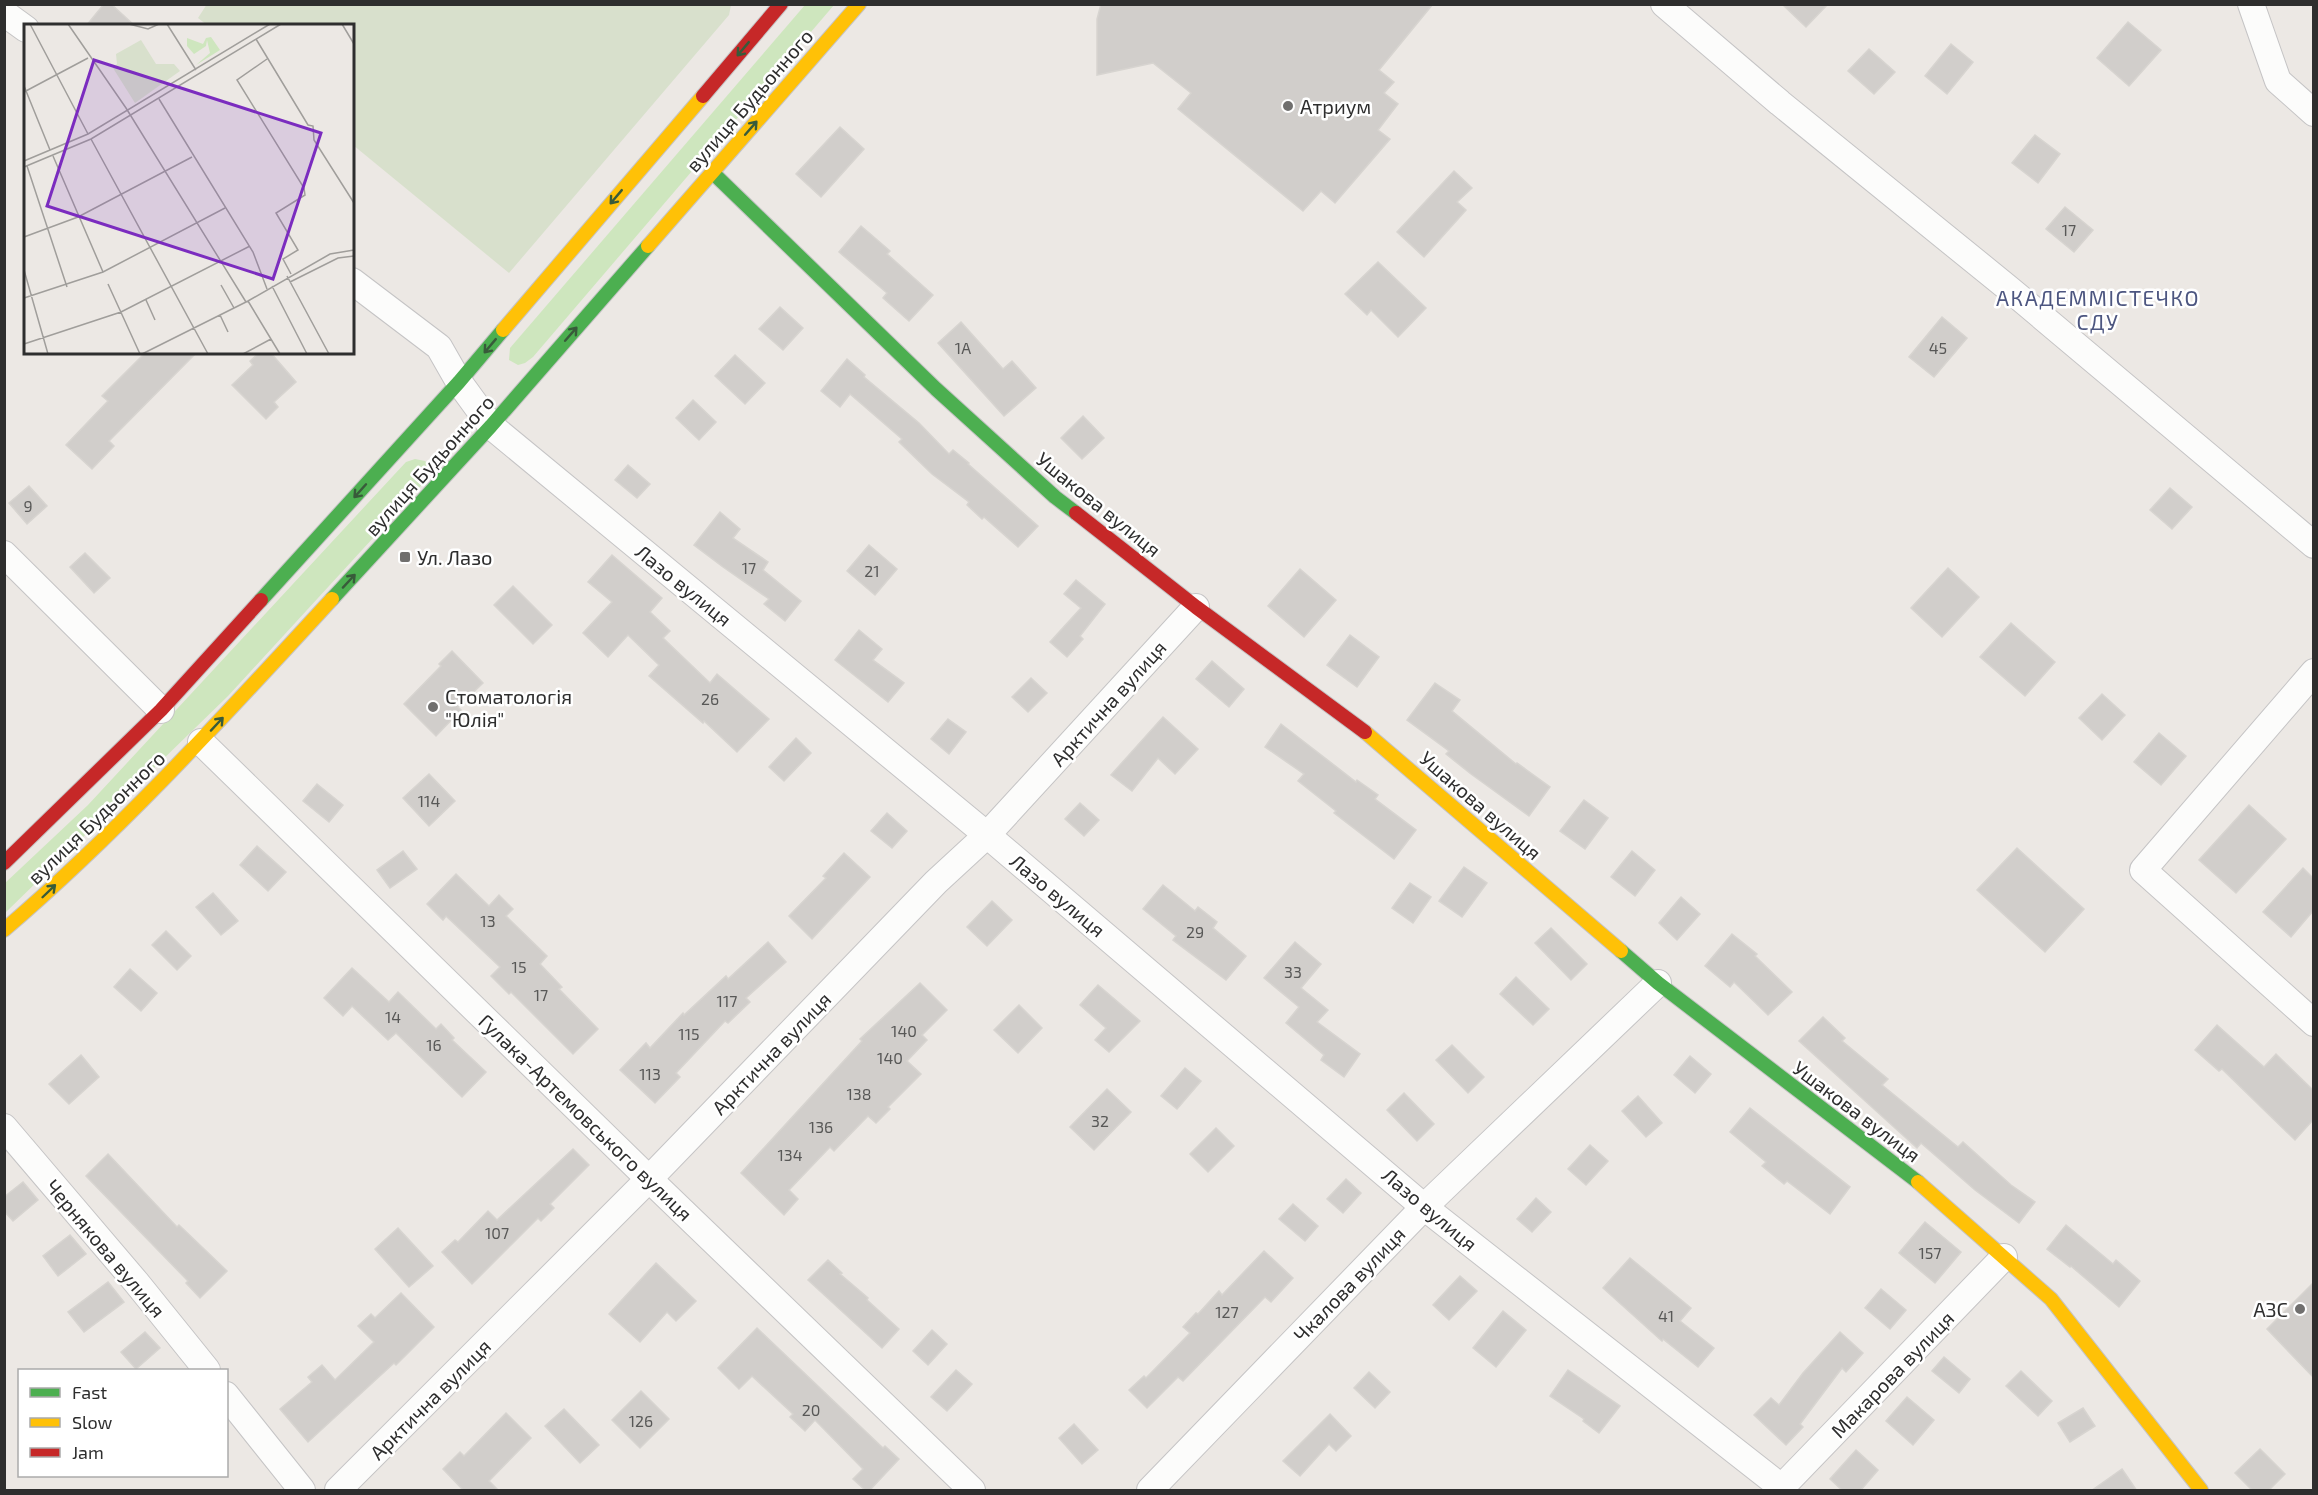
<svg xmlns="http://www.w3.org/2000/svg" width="2318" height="1495" font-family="'Exo 2',sans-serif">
  <rect width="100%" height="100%" fill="#ece8e4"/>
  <g fill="#cee6be">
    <polygon points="805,5 834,5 533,357 525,363 518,365 509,360 510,348"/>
    <polygon points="415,459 425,461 430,466 429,477 228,696 5,913 4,884 88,805 406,462"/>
  </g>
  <polygon fill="#d8e0cc" points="207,4 731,4 731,5 729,15 509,273 353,145 352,26 207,25 198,18"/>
  <g fill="#d1cecb" stroke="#d7d4d0" stroke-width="1.5">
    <polygon points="104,4 111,4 135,26 86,26"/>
    <polygon points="1101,4 1433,4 1379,70 1394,82 1384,93 1398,104 1378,130 1390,139 1335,203 1321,191 1303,211 1178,109 1191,93 1153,63 1097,75 1097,19"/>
    <polygon points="1782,4 1828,4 1806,27"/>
    <polygon points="2128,22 2161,50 2129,86 2097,58"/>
    <polygon points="1951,44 1973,62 1947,94 1925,76"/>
    <polygon points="1869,49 1895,72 1874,94 1848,71"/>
    <polygon points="840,127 864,149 821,197 796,174"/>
    <polygon points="2035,135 2060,154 2038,183 2012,163"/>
    <polygon points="1454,171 1472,188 1457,202 1466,210 1424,257 1397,232"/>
    <polygon points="2065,207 2093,230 2074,252 2046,229"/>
    <polygon points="861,226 890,251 887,254 933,295 909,321 883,298 887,293 839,252"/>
    <polygon points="1378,262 1426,308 1398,337 1371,310 1367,315 1345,294"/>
    <polygon points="780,307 803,328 783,350 759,329"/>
    <polygon points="1942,317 1967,338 1934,377 1909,357"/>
    <polygon points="961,322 1003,369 1012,361 1036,388 1004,416 938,343"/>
    <polygon points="146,352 197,352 109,441 114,446 92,469 66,445 108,401 102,396"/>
    <polygon points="260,352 270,352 296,382 274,402 278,407 266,419 232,385 253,365 250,361"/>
    <polygon points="735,355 765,383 745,404 715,376"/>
    <polygon points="847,359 865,375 864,377 919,423 949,454 953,450 969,463 968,464 1038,526 1018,547 984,517 982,519 967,505 969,502 932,474 899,442 902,439 850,394 840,407 821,391"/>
    <polygon points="693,400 716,422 699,440 676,418"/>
    <polygon points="1083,416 1104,438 1082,459 1061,438"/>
    <polygon points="628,465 650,484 637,498 615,480"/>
    <polygon points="29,486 47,506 27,524 9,503"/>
    <polygon points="2170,488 2192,507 2172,529 2150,510"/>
    <polygon points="720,512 740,529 733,538 768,562 763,570 801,601 785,621 764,604 769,599 723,567 694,545"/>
    <polygon points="869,545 897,569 875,595 847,571"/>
    <polygon points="85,553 110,578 94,593 70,567"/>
    <polygon points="612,555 662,598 650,612 670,631 663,638 710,683 717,674 769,719 737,752 704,721 703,723 649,676 659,665 628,635 608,657 583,633 612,602 588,582"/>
    <polygon points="1948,568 1979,597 1942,637 1911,608"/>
    <polygon points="1300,569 1336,600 1304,637 1268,606"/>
    <polygon points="1076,580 1105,604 1080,636 1083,639 1067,657 1050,642 1081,608 1064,594"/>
    <polygon points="513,586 552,625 533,644 494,605"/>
    <polygon points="2011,623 2055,662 2025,696 1980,657"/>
    <polygon points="859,630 882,649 873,660 904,683 888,702 835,660"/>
    <polygon points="1350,635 1379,657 1357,687 1327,665"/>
    <polygon points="452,651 483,683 458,707 461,710 436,736 404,704 441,666 439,664"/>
    <polygon points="1212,661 1244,689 1229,707 1196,679"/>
    <polygon points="1031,678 1047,693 1028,712 1012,697"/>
    <polygon points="1435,683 1460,700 1452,711 1516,764 1517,763 1550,787 1529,816 1471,774 1446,754 1449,751 1407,720"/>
    <polygon points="2102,694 2125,715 2102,740 2079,718"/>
    <polygon points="1163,717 1198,749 1175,774 1158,758 1132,791 1111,775"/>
    <polygon points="948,719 966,732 949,754 931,739"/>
    <polygon points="1281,724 1356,782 1357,780 1378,795 1375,799 1416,830 1394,859 1334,813 1336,811 1298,781 1304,774 1265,747"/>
    <polygon points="2159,733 2186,756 2161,785 2134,762"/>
    <polygon points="796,738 811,753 784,781 769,767"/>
    <polygon points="429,774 455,801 429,826 403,798"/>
    <polygon points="317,784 343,805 329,822 303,801"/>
    <polygon points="1584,800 1608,818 1585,849 1560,831"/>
    <polygon points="1080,803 1099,820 1084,836 1065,819"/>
    <polygon points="2249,805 2286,839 2236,893 2199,860"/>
    <polygon points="887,813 907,831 892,848 871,831"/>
    <polygon points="257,846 286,872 268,891 240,865"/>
    <polygon points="2017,848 2084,909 2045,952 1977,890"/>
    <polygon points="403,851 417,869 390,888 377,870"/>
    <polygon points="1632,851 1655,870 1635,896 1611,877"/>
    <polygon points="844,853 870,877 812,939 789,916 826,878 823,876"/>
    <polygon points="1464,867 1487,883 1462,917 1439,901"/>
    <polygon points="2303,868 2313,878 2313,911 2291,937 2263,912"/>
    <polygon points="456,874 489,906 499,895 513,909 506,916 547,956 540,964 562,987 559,989 598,1029 573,1054 511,992 509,994 491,976 500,967 446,916 443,920 427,904"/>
    <polygon points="1410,883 1431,897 1413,923 1392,908"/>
    <polygon points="1163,885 1195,911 1198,907 1217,922 1213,928 1246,956 1226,980 1173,940 1176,936 1143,909"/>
    <polygon points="213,893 238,921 221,935 196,907"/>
    <polygon points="1681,897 1700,914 1677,940 1659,923"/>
    <polygon points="992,901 1012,920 987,946 967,927"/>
    <polygon points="1551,928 1587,964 1571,980 1535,943"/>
    <polygon points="166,931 191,956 177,970 152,945"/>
    <polygon points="1732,934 1757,954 1755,956 1792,992 1768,1015 1734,982 1730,987 1705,966"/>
    <polygon points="768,942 786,962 746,998 750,1002 728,1023 725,1021 676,1073 680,1077 655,1103 620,1070 646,1043 650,1048 683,1013 684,1015 726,976 728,979"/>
    <polygon points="1295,942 1321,964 1301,988 1328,1010 1317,1022 1360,1054 1344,1077 1321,1060 1324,1055 1286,1023 1299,1007 1264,978"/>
    <polygon points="352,968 389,1002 398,992 436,1029 441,1024 454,1038 452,1040 486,1072 462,1097 396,1033 388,1040 352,1006 343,1016 324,998"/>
    <polygon points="130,969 157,993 141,1011 114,987"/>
    <polygon points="1516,977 1549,1009 1533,1025 1500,994"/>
    <polygon points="920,983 947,1010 922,1035 927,1040 907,1061 921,1074 888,1107 890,1109 876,1123 868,1116 834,1151 830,1147 789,1190 798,1199 784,1215 741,1173 862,1041 860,1039"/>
    <polygon points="1098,985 1140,1021 1109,1052 1095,1040 1106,1028 1080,1005"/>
    <polygon points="1019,1005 1042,1028 1018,1053 994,1030"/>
    <polygon points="1823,1017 1845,1038 1842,1041 1888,1079 1882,1085 1958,1147 1963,1142 2011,1185 2035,1202 2019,1223 1975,1190 1921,1143 1917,1148 1799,1041"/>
    <polygon points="2217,1025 2264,1067 2276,1054 2313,1090 2313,1120 2295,1140 2222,1069 2219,1071 2195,1050"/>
    <polygon points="1452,1045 1484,1077 1468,1093 1436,1060"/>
    <polygon points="81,1055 99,1077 69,1104 49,1084"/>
    <polygon points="1690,1056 1711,1074 1695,1093 1674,1075"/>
    <polygon points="1185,1068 1201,1081 1177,1109 1161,1096"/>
    <polygon points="1107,1089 1131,1112 1094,1150 1070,1127"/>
    <polygon points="1404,1093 1434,1124 1417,1141 1387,1110"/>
    <polygon points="1638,1096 1662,1123 1646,1137 1622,1111"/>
    <polygon points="1750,1108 1850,1187 1830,1214 1787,1181 1784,1184 1762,1166 1766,1162 1730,1132"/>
    <polygon points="1216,1128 1234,1146 1208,1172 1190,1154"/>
    <polygon points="1590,1145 1608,1161 1586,1185 1568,1169"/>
    <polygon points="573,1149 589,1165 550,1204 554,1208 541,1221 538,1218 472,1284 442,1252 455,1240 458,1242 488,1211 497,1220"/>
    <polygon points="108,1154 177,1227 179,1225 227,1271 200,1298 186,1283 188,1281 86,1176"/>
    <polygon points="1346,1179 1361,1193 1343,1213 1327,1199"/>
    <polygon points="23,1182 38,1200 13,1221 4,1211 4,1197"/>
    <polygon points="1536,1198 1551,1212 1532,1232 1517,1219"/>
    <polygon points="1293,1204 1318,1226 1305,1241 1279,1219"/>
    <polygon points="1925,1222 1961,1252 1935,1283 1899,1253"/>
    <polygon points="2066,1225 2113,1264 2116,1260 2140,1281 2119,1307 2071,1266 2070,1267 2047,1249"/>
    <polygon points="398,1228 433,1266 409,1287 375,1249"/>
    <polygon points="70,1235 86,1254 58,1276 43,1256"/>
    <polygon points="1264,1251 1293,1278 1271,1302 1265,1297 1183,1381 1178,1377 1147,1408 1129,1390 1144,1376 1146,1378 1190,1333 1183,1327 1196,1313 1198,1314 1219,1291 1222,1295"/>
    <polygon points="1630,1258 1691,1308 1680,1321 1714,1348 1698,1367 1663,1339 1662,1341 1603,1288"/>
    <polygon points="828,1260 842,1273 840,1274 868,1298 867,1300 899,1329 882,1348 808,1280"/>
    <polygon points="656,1263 696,1301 676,1321 667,1312 640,1342 609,1314"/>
    <polygon points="1460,1276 1477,1291 1449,1320 1433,1305"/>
    <polygon points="108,1282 124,1302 84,1332 68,1312"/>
    <polygon points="2313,1283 2313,1377 2267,1329"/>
    <polygon points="1881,1289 1906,1310 1890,1329 1865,1308"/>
    <polygon points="401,1293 434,1327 396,1365 394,1363 308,1442 280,1409 312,1382 308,1377 322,1365 335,1380 374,1342 358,1326 371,1314 375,1318"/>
    <polygon points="1503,1311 1526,1330 1496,1367 1473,1348"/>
    <polygon points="757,1328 883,1448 885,1446 899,1459 869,1491 866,1491 853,1479 863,1469 815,1420 805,1431 790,1417 793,1414 752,1376 739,1389 718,1368"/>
    <polygon points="932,1330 947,1344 928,1365 913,1351"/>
    <polygon points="145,1332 160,1348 136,1369 121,1352"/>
    <polygon points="1840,1332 1863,1353 1846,1372 1842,1368 1800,1424 1803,1427 1786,1445 1754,1415 1771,1398 1779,1405 1803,1373"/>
    <polygon points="1944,1357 1970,1379 1959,1393 1932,1371"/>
    <polygon points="956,1370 972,1384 947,1411 931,1397"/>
    <polygon points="1568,1370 1620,1406 1599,1433 1583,1421 1584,1419 1550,1396"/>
    <polygon points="2021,1371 2052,1401 2038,1416 2006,1386"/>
    <polygon points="1369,1372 1390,1392 1375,1408 1354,1388"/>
    <polygon points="641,1391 669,1419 640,1448 612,1420"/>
    <polygon points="1907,1397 1934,1420 1913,1445 1886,1421"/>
    <polygon points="2083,1408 2095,1426 2070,1442 2058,1423"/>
    <polygon points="564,1409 599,1445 580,1463 545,1426"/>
    <polygon points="506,1413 531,1438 489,1481 499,1491 464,1491 443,1469 460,1452 464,1456"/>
    <polygon points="1330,1414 1351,1436 1336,1451 1329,1444 1300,1476 1283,1461"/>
    <polygon points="1074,1424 1098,1450 1082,1464 1059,1438"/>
    <polygon points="2260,1449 2285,1474 2268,1491 2253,1491 2235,1473"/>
    <polygon points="1856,1450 1878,1470 1860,1491 1843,1491 1830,1479"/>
    <polygon points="2122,1469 2137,1491 2091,1491"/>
  </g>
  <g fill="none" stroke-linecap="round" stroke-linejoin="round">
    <g stroke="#c5c4c5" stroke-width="28">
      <g id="street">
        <polyline points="1664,4 1780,103 2008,288 2314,545"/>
        <polyline points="2251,4 2278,81 2314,113"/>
        <polyline points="4,13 26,29"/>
        <polyline points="352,281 439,347 459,382 491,426 987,835 1424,1207 1785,1490"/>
        <polyline points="4,554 161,710"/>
        <polyline points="2314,672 2143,870 2314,1023"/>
        <polyline points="201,742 649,1179 972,1490"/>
        <polyline points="4,1127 136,1282 207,1370"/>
        <polyline points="226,1395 302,1490"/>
        <polyline points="338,1490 649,1179 936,882 987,835 1196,607"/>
        <polyline points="1150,1490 1424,1207 1658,983"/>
        <polyline points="1779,1490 2004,1257"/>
      </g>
    </g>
    <g stroke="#c5c4c5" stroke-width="16">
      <g id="fast">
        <polyline points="712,172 936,389 1055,497 1076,513"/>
        <polyline points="332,599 491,426 648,246"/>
        <polyline points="261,600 459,382 503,330"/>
        <polyline points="1621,951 1658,983 1918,1182"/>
      </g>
    </g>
    <g stroke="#c5c4c5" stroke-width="16">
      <g id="slow">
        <polyline points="648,246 859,4"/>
        <polyline points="503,330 703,96"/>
        <polyline points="1365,732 1621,951"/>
        <path d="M4,930C122,829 227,713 332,599"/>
        <polyline points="1918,1182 2051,1299 2201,1490"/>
      </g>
    </g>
    <g stroke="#c5c4c5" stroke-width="16">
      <g id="jam">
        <polyline points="703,96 781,4"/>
        <polyline points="1076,513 1196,607 1365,732"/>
        <polyline points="4,863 161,710 261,600"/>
      </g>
    </g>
    <use href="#street" stroke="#fcfcfb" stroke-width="26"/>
    <use href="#fast" stroke="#4caf50" stroke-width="14"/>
    <use href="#slow" stroke="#ffc107" stroke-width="14"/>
    <use href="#jam" stroke="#c62828" stroke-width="14"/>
  </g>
  <defs><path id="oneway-shaft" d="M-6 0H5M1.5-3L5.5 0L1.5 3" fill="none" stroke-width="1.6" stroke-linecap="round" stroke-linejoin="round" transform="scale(1.5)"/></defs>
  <g stroke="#385b3a">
    <use href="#oneway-shaft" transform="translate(743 49) rotate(130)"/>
    <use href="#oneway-shaft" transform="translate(751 128) rotate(-49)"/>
    <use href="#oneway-shaft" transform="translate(616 197) rotate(130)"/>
    <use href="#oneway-shaft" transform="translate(571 334) rotate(-49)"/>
    <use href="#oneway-shaft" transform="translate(490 346) rotate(130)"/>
    <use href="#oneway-shaft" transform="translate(360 491) rotate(132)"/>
    <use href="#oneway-shaft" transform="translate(349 581) rotate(-47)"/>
    <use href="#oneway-shaft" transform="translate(217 724) rotate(-47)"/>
    <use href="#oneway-shaft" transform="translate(49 891) rotate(-44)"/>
  </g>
  <g fill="#706f6e" stroke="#fff" stroke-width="2">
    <circle cx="1288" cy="106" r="6"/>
    <rect x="399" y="551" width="12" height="12" rx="3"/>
    <circle cx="433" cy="707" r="6"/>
    <circle cx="2300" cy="1309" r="6"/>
  </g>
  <g text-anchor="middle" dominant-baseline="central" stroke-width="5" stroke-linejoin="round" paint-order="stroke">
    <g font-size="16" fill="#585857">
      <text x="2069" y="229">17</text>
      <text x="963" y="347">1А</text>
      <text x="1938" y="347">45</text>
      <text x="28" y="505">9</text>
      <text x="749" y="567">17</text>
      <text x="872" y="570">21</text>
      <text x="710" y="698">26</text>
      <text x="429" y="800">114</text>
      <text x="488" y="920">13</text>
      <text x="1195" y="931">29</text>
      <text x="519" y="966">15</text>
      <text x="1293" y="971">33</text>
      <text x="541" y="994">17</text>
      <text x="727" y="1000">117</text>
      <text x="393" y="1016">14</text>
      <text x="904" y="1030">140</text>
      <text x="689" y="1033">115</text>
      <text x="434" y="1044">16</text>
      <text x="890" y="1057">140</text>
      <text x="650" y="1073">113</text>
      <text x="859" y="1093">138</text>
      <text x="1100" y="1120">32</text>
      <text x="821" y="1126">136</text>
      <text x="790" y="1154">134</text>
      <text x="497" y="1232">107</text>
      <text x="1930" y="1252">157</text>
      <text x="1227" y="1311">127</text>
      <text x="1666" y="1315">41</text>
      <text x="811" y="1409">20</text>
      <text x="641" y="1420">126</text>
    </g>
    <g font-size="20" fill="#2e2e2e" stroke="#fff">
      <text transform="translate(749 100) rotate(-49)">вулиця Будьонного</text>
      <text transform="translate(429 465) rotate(-48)">вулиця Будьонного</text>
      <text transform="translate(1099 504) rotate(39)">Ушакова вулиця</text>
      <text transform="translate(684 585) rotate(39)">Лазо вулиця</text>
      <text transform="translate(1108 703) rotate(-48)">Арктична вулиця</text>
      <text transform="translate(1481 805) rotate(41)">Ушакова вулиця</text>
      <text transform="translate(96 817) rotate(-44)">вулиця Будьонного</text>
      <text transform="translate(1058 895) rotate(40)">Лазо вулиця</text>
      <text transform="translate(771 1053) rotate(-46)">Арктична вулиця</text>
      <text transform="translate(1857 1111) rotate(37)">Ушакова вулиця</text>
      <text transform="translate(586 1117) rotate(44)">Гулака-Артемовського вулиця</text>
      <text transform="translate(1430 1209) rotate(40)">Лазо вулиця</text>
      <text transform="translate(106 1248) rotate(50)">Чернякова вулиця</text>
      <text transform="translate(1349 1284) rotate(-46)">Чкалова вулиця</text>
      <text transform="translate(1892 1374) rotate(-46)">Макарова вулиця</text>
      <text transform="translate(430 1399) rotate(-45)">Арктична вулиця</text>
    </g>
    <g font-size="20" fill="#2e2e2e" stroke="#fff" text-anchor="start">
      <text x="1300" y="106">Атриум</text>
      <text x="417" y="557">Ул. Лазо</text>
      <text x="445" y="696">Стоматологія<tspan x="445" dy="23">"Юлія"</tspan></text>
      <text x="2288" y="1309" text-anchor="end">АЗС</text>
    </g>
    <g font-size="21" letter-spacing="1.5" fill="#4d5680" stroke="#fff">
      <text x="2098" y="297">АКАДЕММІСТЕЧКО<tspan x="2098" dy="24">СДУ</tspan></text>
    </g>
  </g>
  <g transform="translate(24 24)">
    <rect width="330" height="330" fill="#ece8e4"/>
    <path d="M187,13L196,26L172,41L186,29L183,16L182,22L170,30L163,22V14L179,20L182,14Z" fill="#cee6be"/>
    <path d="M117,16L132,40H150L156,47L111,79L89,44L93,40L92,30Z" fill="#d8e0cc"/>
    <path fill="none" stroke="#a09e9b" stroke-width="1.5" d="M6,0L64,110M44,0L102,84L222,278M105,0L124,5L135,0M143,0L172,46M318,0L330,20M232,15L284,101L289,102L290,116L330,179M243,35L213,56L280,164L281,171L252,189L274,226L259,235L267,250M0,62L26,126M0,68L64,34M135,75L229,228L243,265M67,115L184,330M29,132L79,248M0,137L64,110L246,0M3,142L43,263M0,143L67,115L257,0M0,213L54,193L168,133M0,246L24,330M263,252L305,330M266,258L314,234L330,232M84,260L116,330M197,261L210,284M248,262L283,330M0,274L79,248L201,184M122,276L131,296M224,277L256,330M196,291L204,308M0,320L97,288L226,222M118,330L224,277L306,230L330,226M219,330L247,315"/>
    <path fill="#7b2cbf" fill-opacity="0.15" stroke="#7b2cbf" stroke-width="3" d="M70,36L297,109L249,255L23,182Z"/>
    <rect width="330" height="330" fill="none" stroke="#2e2e2e" stroke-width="3"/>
  </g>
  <rect width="2318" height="1495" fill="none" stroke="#2e2e2e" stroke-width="12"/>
  <rect x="18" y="1369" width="210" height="108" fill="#ffffff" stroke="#ababab" stroke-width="1.5"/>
  <rect x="30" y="1388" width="30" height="9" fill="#4caf50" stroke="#ababab" stroke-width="1.5"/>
  <text x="72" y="1399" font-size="18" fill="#2e2e2e">Fast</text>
  <rect x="30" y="1418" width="30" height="9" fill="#ffc107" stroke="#ababab" stroke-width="1.5"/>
  <text x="72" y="1429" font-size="18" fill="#2e2e2e">Slow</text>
  <rect x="30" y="1448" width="30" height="9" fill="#c62828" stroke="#ababab" stroke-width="1.5"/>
  <text x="72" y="1459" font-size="18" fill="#2e2e2e">Jam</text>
</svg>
